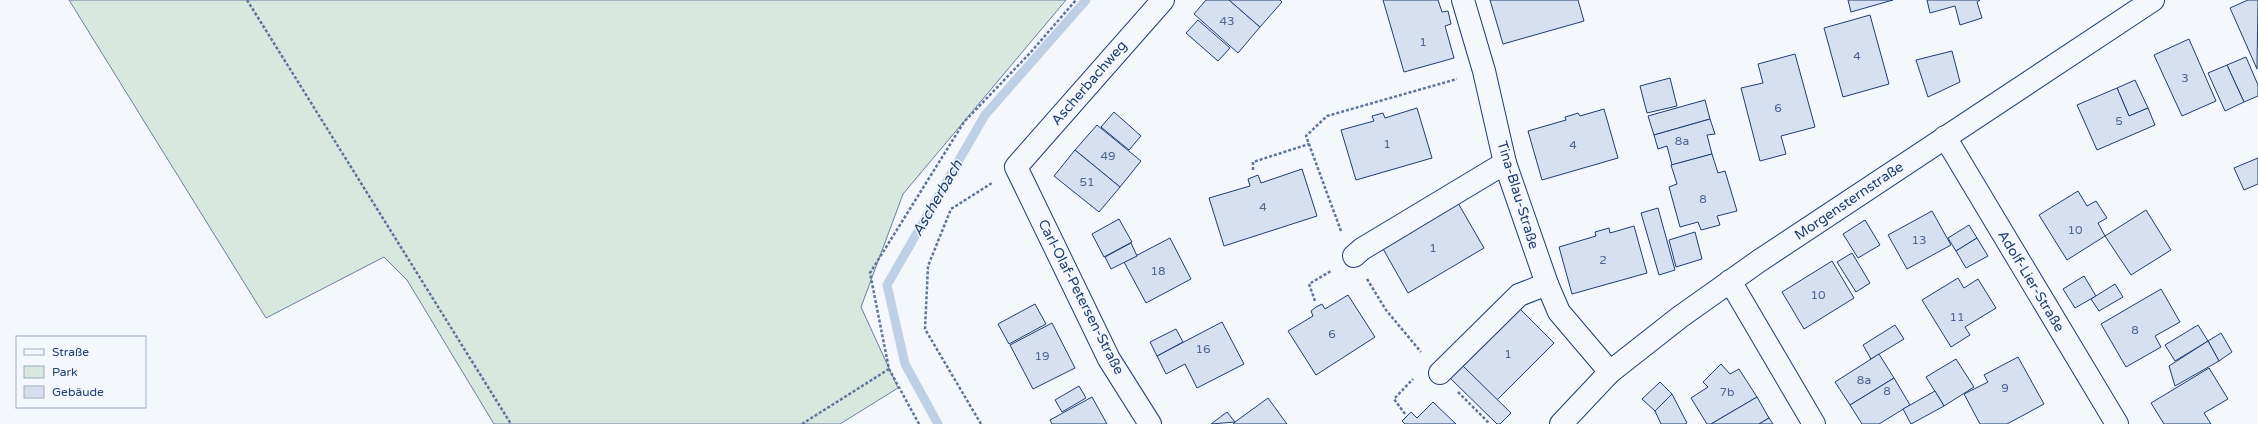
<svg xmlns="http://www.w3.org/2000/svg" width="2258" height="424" font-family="'Varela Round',sans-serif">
  <rect width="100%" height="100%" fill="#f4f7fb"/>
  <polygon fill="#d7e8df" stroke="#687fa3" points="69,0 1066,0 903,194 861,307 898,388 840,424 494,424 407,280 384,257 266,318"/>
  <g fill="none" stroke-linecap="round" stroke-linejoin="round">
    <polyline stroke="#bed0e5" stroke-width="9" points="938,424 905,364 887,285 985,115 1086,0"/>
  </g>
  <g fill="#d5e0f0" stroke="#1d3f73">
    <polygon points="1206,0 1229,0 1260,27 1238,53 1194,14"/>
    <polygon points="1229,0 1280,0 1282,2 1260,27"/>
    <polygon points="1383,0 1438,0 1442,12 1448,11 1451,24 1445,26 1454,58 1404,72"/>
    <polygon points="1490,0 1578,0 1584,21 1503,44"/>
    <polygon points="1848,0 1893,0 1851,12"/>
    <polygon points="1927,0 1980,0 1977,2 1982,18 1960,25 1955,6 1930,13"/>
    <polygon points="2248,0 2258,0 2257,69 2230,8"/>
    <polygon points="1870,15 1889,84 1843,97 1824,28"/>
    <polygon points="1198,20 1230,48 1218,61 1186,33"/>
    <polygon points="2189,39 2216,101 2182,116 2154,55"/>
    <polygon points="1952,51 1960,82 1928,97 1916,60"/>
    <polygon points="1795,54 1815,127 1781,136 1786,154 1760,161 1741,88 1763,83 1758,64"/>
    <polygon points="2246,57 2258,85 2258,96 2244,102 2227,65"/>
    <polygon points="2227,65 2244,102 2225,111 2208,73"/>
    <polygon points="1670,78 1677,106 1647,113 1640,86"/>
    <polygon points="2135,80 2148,108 2129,116 2117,88"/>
    <polygon points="2117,88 2129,116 2148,108 2155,125 2097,150 2077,105"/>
    <polygon points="1705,100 1710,119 1654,135 1648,116"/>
    <polygon points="1417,108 1432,158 1356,180 1341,130 1374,121 1372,116 1383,113 1385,118"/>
    <polygon points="1604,109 1618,158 1542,180 1528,131 1566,120 1565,117 1572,115 1578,113 1580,116"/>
    <polygon points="1114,112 1141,136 1129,150 1101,127"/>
    <polygon points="1710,119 1715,134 1707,135 1712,154 1672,165 1667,146 1658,149 1654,135"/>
    <polygon points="1097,125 1141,161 1120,187 1075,150"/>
    <polygon points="1075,150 1120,187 1099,212 1054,176"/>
    <polygon points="1712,154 1718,173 1725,171 1737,211 1717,216 1720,225 1701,230 1698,222 1680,227 1669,187 1677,184 1671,165"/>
    <polygon points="2258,158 2258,184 2244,190 2234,168"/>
    <polygon points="1302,169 1317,216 1224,246 1209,198 1250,186 1248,179 1258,175 1261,183"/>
    <polygon points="2078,191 2087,206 2096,201 2107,218 2098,223 2105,236 2067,260 2039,215"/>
    <polygon points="1458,203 1484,248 1408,293 1382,247"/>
    <polygon points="1658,208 1675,270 1659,275 1641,213"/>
    <polygon points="2146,210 2171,250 2131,275 2105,236"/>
    <polygon points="1932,211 1951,245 1907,269 1888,235"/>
    <polygon points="1119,219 1132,242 1104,257 1092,234"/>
    <polygon points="1865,220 1880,245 1858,258 1843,234"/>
    <polygon points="1969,225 1977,238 1956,251 1948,238"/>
    <polygon points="1634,226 1647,273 1572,294 1559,247 1596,236 1595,232 1609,228 1610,233"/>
    <polygon points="1695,232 1702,259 1676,267 1669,240"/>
    <polygon points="1170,238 1191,279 1146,303 1124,262"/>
    <polygon points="1977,238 1988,256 1966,268 1956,251"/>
    <polygon points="1131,243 1137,256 1111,269 1105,257"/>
    <polygon points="1852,253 1870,283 1856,292 1837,262"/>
    <polygon points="1832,261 1854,298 1804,329 1782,292"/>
    <polygon points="2084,276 2096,296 2075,308 2063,289"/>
    <polygon points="1958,278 1964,288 1978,279 1996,308 1965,327 1970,335 1951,347 1922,300"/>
    <polygon points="2115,284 2123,297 2099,311 2091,299"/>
    <polygon points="2161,289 2180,322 2155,336 2161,347 2126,367 2101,324"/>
    <polygon points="1348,295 1375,337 1316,375 1288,331 1313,316 1311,311 1316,307 1322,304 1325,309"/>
    <polygon points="1035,304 1046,324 1009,344 998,324"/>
    <polygon points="1519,308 1554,343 1497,400 1462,365"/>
    <polygon points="1222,322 1244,364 1197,388 1185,364 1166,374 1157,356"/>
    <polygon points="1052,323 1075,368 1033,389 1010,345"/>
    <polygon points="1895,325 1904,339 1871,359 1863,345"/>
    <polygon points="2198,325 2208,341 2175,361 2165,345"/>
    <polygon points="1176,329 1183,342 1157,356 1150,342"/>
    <polygon points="2221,333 2232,352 2219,361 2208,341"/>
    <polygon points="2208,341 2219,361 2175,386 2169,366"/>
    <polygon points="1879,354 1894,378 1850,405 1835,382"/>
    <polygon points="2018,357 2044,404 2007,424 1980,424 1964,394 1988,382 1984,375"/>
    <polygon points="1956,359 1974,387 1944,406 1926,377"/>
    <polygon points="1721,364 1730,374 1739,369 1757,397 1711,424 1707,424 1691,398 1708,387 1703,382"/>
    <polygon points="1462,365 1511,413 1500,424 1497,424 1450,378"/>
    <polygon points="2209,368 2228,399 2204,413 2211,424 2164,424 2151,403"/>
    <polygon points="1894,378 1910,405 1879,424 1862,424 1850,405"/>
    <polygon points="1660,382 1672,394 1655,411 1642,399"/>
    <polygon points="1079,386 1086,398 1062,412 1055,400"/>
    <polygon points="1935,391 1944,406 1911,424 1903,409"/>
    <polygon points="1672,394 1687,423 1685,424 1661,424 1655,411"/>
    <polygon points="1092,397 1107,424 1052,424 1050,420"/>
    <polygon points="1757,397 1769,418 1759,424 1711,424"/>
    <polygon points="1268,398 1287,424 1233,424 1235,422"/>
    <polygon points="1433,402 1456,424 1405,424 1402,421 1411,412 1417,418"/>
    <polygon points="1227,412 1235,422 1211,424"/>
    <polygon points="1769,418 1773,424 1759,424"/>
  </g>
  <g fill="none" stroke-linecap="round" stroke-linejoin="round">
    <g stroke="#1d3f73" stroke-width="24">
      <g id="minor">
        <polyline points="1463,0 1484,71 1505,163 1547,284 1559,312 1610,372"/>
        <polyline points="1945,137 2117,424"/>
        <polyline points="1354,256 1362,249 1505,163"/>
        <polyline points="1730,281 1814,424"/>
        <polyline points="1440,373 1519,295 1547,284"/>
        <polyline points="1150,424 1109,359 1016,167 1163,0"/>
        <polyline points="1561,424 1610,372 1680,317 1759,261 2153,0"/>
      </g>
    </g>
    <g stroke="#5e769c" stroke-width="2.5" stroke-dasharray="3 2" stroke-linecap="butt">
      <polyline points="247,0 511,424"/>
      <polyline points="1253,170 1253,162 1309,144"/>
      <polyline points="1341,231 1306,136 1327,116 1457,79"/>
      <polyline points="1367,279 1386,310 1421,352"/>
      <polyline points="1315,301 1309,284 1331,271"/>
      <polyline points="1458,392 1490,424"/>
      <polyline points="1405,414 1394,399 1413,379"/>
      <polyline points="802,424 889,369"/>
      <polyline points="919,424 889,369 870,273 964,122 1031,52 1076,0"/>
      <polyline points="981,424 925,329 928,266 951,209 992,183"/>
    </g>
    <use href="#minor" stroke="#f4f7fb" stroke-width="22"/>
  </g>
  <g text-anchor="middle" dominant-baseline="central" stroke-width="3" stroke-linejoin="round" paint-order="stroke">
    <g font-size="12" fill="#4b6792">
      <text x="1227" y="21">43</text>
      <text x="1423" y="42">1</text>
      <text x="1857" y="56">4</text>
      <text x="2185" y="78">3</text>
      <text x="1778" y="108">6</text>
      <text x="2119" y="121">5</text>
      <text x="1682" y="141">8a</text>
      <text x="1387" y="144">1</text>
      <text x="1573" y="145">4</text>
      <text x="1108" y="156">49</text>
      <text x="1087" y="182">51</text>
      <text x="1703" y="199">8</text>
      <text x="1263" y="207">4</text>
      <text x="2075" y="230">10</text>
      <text x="1919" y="240">13</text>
      <text x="1433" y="248">1</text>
      <text x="1603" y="260">2</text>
      <text x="1158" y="271">18</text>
      <text x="1818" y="295">10</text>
      <text x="1957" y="317">11</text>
      <text x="2135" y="330">8</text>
      <text x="1332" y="334">6</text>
      <text x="1203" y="349">16</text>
      <text x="1508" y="354">1</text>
      <text x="1042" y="356">19</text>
      <text x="1864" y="380">8a</text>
      <text x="2005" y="388">9</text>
      <text x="1887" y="391">8</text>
      <text x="1727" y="392">7b</text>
    </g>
    <g font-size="14" fill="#1d3f73" stroke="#f4f7fb">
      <text transform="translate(1089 83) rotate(-49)">Ascherbachweg</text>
      <text transform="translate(1518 195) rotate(73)">Tina-Blau-Straße</text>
      <text transform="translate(1849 201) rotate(-34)">Morgensternstraße</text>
      <text transform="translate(2031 281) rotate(59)">Adolf-Lier-Straße</text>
      <text transform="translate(1081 297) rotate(63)">Carl-Olaf-Petersen-Straße</text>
    </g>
    <g font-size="15" font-style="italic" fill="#1d3f73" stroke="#f4f7fb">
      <text transform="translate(937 198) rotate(-60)">Ascherbach</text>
    </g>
  </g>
  <rect x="16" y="336" width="130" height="72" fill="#f4f7fb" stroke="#9eadc5"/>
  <rect x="24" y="349" width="20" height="6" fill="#f4f7fb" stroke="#9eadc5"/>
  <text x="52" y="356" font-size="12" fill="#1d3f73">Straße</text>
  <rect x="24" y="366" width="20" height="12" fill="#d7e8df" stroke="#9eadc5"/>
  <text x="52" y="376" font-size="12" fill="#1d3f73">Park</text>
  <rect x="24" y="386" width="20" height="12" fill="#d5e0f0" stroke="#9eadc5"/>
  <text x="52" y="396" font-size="12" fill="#1d3f73">Gebäude</text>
</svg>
